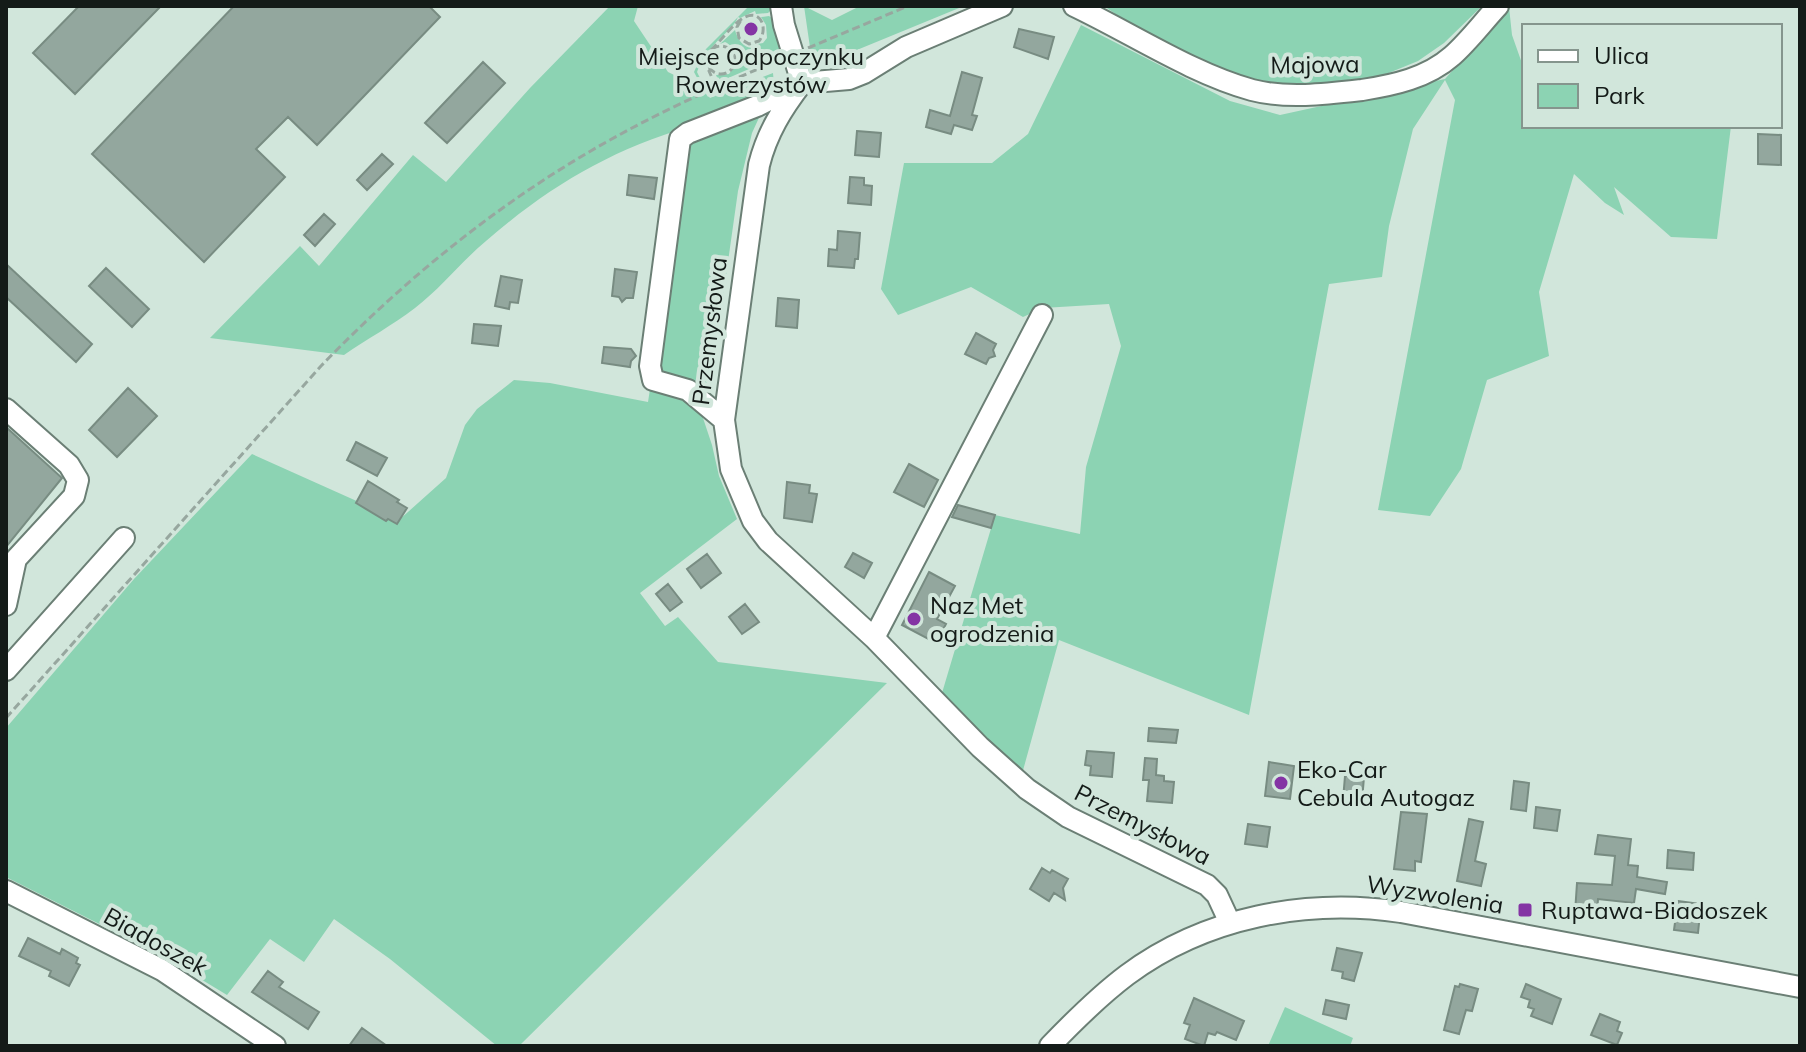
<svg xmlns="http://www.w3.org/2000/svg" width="1806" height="1052" font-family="Mulish,sans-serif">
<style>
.green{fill:#8cd3b3}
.building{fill:#93a79e;stroke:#788c82;stroke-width:2}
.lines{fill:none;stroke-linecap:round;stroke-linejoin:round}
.minor-casing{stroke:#6b7f75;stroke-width:24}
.path{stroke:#97a79f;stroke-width:3;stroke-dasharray:8 4;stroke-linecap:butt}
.minor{stroke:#fff;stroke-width:20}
.poi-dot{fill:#8434a4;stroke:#d1e6db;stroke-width:3}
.labels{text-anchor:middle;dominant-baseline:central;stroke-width:8;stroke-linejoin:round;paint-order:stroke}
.poi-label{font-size:24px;fill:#141b18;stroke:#d1e6db;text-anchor:start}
.street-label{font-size:24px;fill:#141b18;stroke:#d1e6db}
</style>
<rect width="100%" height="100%" fill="#d1e6db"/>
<!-- green -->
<path class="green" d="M 610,6 L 638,6 L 634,21 L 668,72 L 703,89 L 694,72 L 703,52 L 749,6 L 770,6 L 771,10 L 768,13 L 756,14 L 755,11 L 740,18 L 738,17 C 732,33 708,42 706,62 L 700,64 L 697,72 L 700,78 L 711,84 L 703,89 L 710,98 L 773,73 L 774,85 L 752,133 L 738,191 L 708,403 L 703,418 L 712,445 L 719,476 L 737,519 L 640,593 L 665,626 L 678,617 L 718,662 L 887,683 L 519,1046 L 497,1046 L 390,959 L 334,919 L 304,962 L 270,939 L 227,995 L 161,955 L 6,877 L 6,728 L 134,579 L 252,454 L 399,520 L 446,478 L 465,425 L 477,409 L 514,380 L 550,383 L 648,402 L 691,126 C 609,151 551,185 486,241 C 461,262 441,288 415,308 C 393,325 367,339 344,355 L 210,338 L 300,246 L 319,266 L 413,155 L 446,182 L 530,88 Z
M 804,6 L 832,20 L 860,6 L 964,6 L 813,68 Z
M 1104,6 L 1482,6 L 1444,43 L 1418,61 L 1374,79 L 1262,88 L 1160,45 Z
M 1509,7 L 1512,35 L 1524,69 L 1524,126 L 1731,126 L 1717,239 L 1671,237 L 1614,187 L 1624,215 L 1605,203 L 1574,174 L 1539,292 L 1549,356 L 1487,380 L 1461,469 L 1430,516 L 1378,510 L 1455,100 L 1445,80 L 1413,129 L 1389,226 L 1382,277 L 1329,284 L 1249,715 L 1059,640 L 1022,774 L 942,693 L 995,515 L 1080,534 L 1086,467 L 1121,346 L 1109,304 L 1043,308 L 1023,317 L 971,287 L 898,315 L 881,289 L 904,163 L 992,163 L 1028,134 L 1081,25 L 1230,101 L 1280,115 L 1445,79 Z
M 769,16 L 773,19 L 784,54 L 719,82 L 716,75 L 729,74 L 739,60 C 739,54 730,44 725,42 L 720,44 L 735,30 C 737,39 744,48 752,48 L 752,45 L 763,43 L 767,38 L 766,25 L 761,17 Z
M 1285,1007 L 1353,1038 L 1350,1046 L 1268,1046 Z"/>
<!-- building -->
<path class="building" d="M 79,6 L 161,6 L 75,94 L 33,53 Z
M 234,6 L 429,6 L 440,17 L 317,145 L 288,117 L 256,149 L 285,177 L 204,262 L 92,154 Z
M 1019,29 L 1054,37 L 1048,59 L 1014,47 Z
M 483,62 L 505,83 L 447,143 L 425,123 Z
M 962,72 L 982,78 L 972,115 L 977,116 L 972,130 L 954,125 L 951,134 L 926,127 L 930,110 L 950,116 Z
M 857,131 L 881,133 L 879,157 L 855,155 Z
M 1758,134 L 1781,135 L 1781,165 L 1758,164 Z
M 382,154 L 393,164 L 367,190 L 357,180 Z
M 629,175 L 657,178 L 654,199 L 627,195 Z
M 850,177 L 864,178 L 864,185 L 872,186 L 871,205 L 848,203 Z
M 324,214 L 335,224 L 315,246 L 304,235 Z
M 838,231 L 860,233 L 858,259 L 855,259 L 854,268 L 828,266 L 829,249 L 837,250 Z
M 6,264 L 92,344 L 76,362 L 6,297 Z
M 106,268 L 149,309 L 132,327 L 89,286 Z
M 615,269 L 637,272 L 633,298 L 626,298 L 622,302 L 619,297 L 612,296 Z
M 501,276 L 522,280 L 518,303 L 510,302 L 509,309 L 495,306 Z
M 778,298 L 799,300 L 797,328 L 776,326 Z
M 474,324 L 501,326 L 498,346 L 472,343 Z
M 976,333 L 996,344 L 993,350 L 995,356 L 989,358 L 986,364 L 965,354 Z
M 604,347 L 631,349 L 636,356 L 631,361 L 630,367 L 602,363 Z
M 128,388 L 157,416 L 117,457 L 89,430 Z
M 6,427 L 62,478 L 6,547 Z
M 356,442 L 387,458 L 377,476 L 347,460 Z
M 909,464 L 938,480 L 924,507 L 894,492 Z
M 368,481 L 399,500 L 397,502 L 407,508 L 397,524 L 388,519 L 386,521 L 356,503 Z
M 787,482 L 810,485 L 809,493 L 817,494 L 812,522 L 784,518 Z
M 958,505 L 995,515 L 991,528 L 952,517 Z
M 853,553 L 872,563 L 864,578 L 845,567 Z
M 707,554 L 721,573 L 701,588 L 687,569 Z
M 929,572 L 955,586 L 937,619 L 946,624 L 936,643 L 902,625 Z
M 668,584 L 682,602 L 670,611 L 656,594 Z
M 745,604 L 759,622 L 742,634 L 729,617 Z
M 1149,728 L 1178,730 L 1176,743 L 1148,741 Z
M 1087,751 L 1114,753 L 1112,777 L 1090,775 L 1091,766 L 1085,765 Z
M 1145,758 L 1157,759 L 1156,775 L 1164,776 L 1164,781 L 1174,782 L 1172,803 L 1147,801 L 1149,780 L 1143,780 Z
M 1269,762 L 1294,766 L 1290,799 L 1265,796 Z
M 1345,776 L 1364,777 L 1362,801 L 1343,800 Z
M 1514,781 L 1529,783 L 1526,811 L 1511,809 Z
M 1536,807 L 1560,810 L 1557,831 L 1534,828 Z
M 1401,812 L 1427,814 L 1421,862 L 1415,861 L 1415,871 L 1394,869 Z
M 1469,819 L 1483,822 L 1475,861 L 1486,864 L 1481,886 L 1457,881 Z
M 1248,824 L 1270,827 L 1267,847 L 1245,844 Z
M 1598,835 L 1631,839 L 1628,865 L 1638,866 L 1637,877 L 1667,882 L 1665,894 L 1636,889 L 1634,903 L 1598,899 L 1597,914 L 1575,913 L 1577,883 L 1612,885 L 1615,856 L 1595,854 Z
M 1668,850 L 1694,853 L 1693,870 L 1667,868 Z
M 1042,868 L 1050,873 L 1052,870 L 1068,879 L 1063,888 L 1065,900 L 1054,893 L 1049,901 L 1030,889 Z
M 1678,901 L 1701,904 L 1698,933 L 1674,930 Z
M 28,938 L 60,954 L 62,949 L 78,958 L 76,963 L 80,965 L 69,986 L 49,976 L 51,971 L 19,956 Z
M 1337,948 L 1362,953 L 1354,981 L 1342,978 L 1343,972 L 1332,970 Z
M 268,971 L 283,982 L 279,987 L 319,1012 L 308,1029 L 252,992 Z
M 1460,984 L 1478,989 L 1472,1011 L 1466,1010 L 1459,1034 L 1444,1030 L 1455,986 L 1459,987 Z
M 1526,984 L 1561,999 L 1552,1024 L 1531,1016 L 1534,1009 L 1528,1007 L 1530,1000 L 1521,997 Z
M 1194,998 L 1244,1021 L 1236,1040 L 1217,1032 L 1215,1035 L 1208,1033 L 1204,1046 L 1185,1039 L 1190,1025 L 1184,1023 Z
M 1326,1000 L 1349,1005 L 1346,1019 L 1323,1014 Z
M 1600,1014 L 1620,1022 L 1617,1031 L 1622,1033 L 1617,1045 L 1591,1035 Z
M 362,1028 L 387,1046 L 349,1046 Z"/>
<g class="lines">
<defs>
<path id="minor" d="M 781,6 L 784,25 L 802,83 C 782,109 767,133 759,165 L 724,420 L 731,469 L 753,521 L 768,541 L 874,638 L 980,747 L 1027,789 L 1068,817 L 1207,885 L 1217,895 L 1230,923
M 1074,6 C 1131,33 1191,73 1252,90 C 1286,99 1327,94 1362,90 C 1394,85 1427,78 1452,56 C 1469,41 1483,22 1498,6
M 6,409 L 69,465 L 78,480 L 74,496 L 16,559 L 6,605
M 724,420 L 688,390 L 653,380 L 650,366 L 680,139 L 688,133 L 757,106 L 802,83 L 849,79 L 864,73 L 906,47 L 1002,6
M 874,638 L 1042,315
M 6,670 L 124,538
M 6,891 L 162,970 L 275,1046
M 1050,1046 C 1074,1021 1099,996 1127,975 C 1205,917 1306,898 1401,912 L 1800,987"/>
</defs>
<!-- minor casing -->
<use href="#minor" class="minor-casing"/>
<!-- path -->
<path class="path" d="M707 60a14 14 0 1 1 28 0a14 14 0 1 1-28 0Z
M 808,48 L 908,6
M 711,50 C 721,41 733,23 745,17 C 762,9 768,30 759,41 L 749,44 L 739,38 L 737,27 L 741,20
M 716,87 L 709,71 L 717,64
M 6,718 L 321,366 C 409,275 507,196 619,135 C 670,107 725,83 779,60"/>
<!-- minor -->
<use href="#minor" class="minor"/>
</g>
<!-- markers -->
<g class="poi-dot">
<circle cx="751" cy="29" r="8"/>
<circle cx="914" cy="619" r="8"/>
<circle cx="1281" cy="783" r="8"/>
<rect x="1517" y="902" width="16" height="16" rx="4"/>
</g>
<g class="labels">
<!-- poi labels -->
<g class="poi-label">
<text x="751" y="56" text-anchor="middle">Miejsce Odpoczynku<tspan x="751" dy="28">Rowerzystów</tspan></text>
<text x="930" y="605">Naz Met<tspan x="930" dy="28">ogrodzenia</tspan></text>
<text x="1297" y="769">Eko-Car<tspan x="1297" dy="28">Cebula Autogaz</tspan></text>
<text x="1541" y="910">Ruptawa-Biadoszek</text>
</g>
<!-- street labels -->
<g class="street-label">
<text transform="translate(1315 64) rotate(-1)">Majowa</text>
<text transform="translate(709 331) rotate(-83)">Przemysłowa</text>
<text transform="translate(1143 824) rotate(27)">Przemysłowa</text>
<text transform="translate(1435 894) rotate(9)">Wyzwolenia</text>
<text transform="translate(156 941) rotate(29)">Biadoszek</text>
</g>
</g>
<!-- border -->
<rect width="1806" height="1052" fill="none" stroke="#141b18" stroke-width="16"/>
<!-- legend -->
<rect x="1522" y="24" width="260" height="104" fill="#d1e6db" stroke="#85958d" stroke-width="2"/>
<rect x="1538" y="50" width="40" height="12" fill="#ffffff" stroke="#85958d" stroke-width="2"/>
<text x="1594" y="64" font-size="24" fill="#141b18">Ulica</text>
<rect x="1538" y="84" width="40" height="24" fill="#8cd3b3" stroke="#85958d" stroke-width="2"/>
<text x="1594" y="104" font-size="24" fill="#141b18">Park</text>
</svg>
